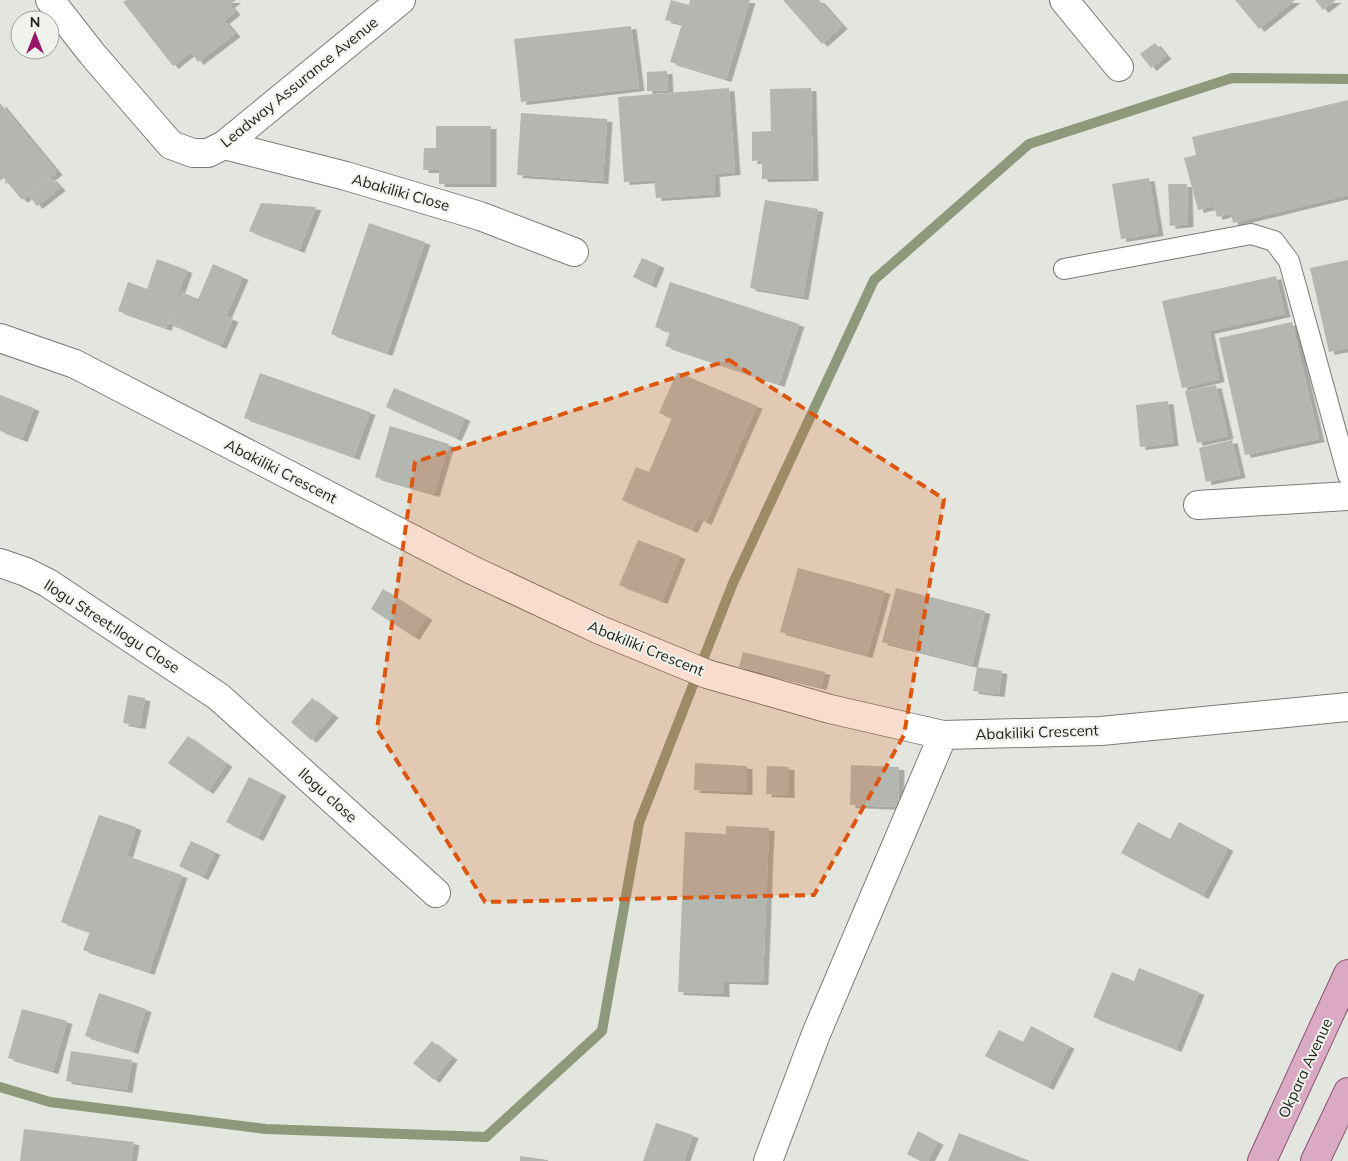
<svg xmlns="http://www.w3.org/2000/svg" width="1348" height="1161" font-family="Mulish,sans-serif">
<style>
.lines{fill:none;stroke-linecap:round;stroke-linejoin:round}
.stream{stroke:#8d997a;stroke-width:10}
.building{fill:#b3b7af;filter:url(#shadow)}
.lane-casing{stroke:#797c75;stroke-width:22}
.street-casing{stroke:#797c75;stroke-width:30}
.primary-casing{stroke:#8a5570;stroke-width:30}
.lane{stroke:#fff;stroke-width:20}
.street{stroke:#fff;stroke-width:28}
.primary{stroke:#daa9c3;stroke-width:28}
.marked{fill:#de560d;fill-opacity:0.2;stroke:#de560d;stroke-width:4;stroke-dasharray:10 6;stroke-linejoin:round}
.labels{text-anchor:middle;dominant-baseline:central;stroke-width:4;stroke-linejoin:round;paint-order:stroke}
.street-label{font-size:15px;fill:#232421;stroke:#f0f3eb}
</style>
<defs>
<filter id="shadow"><feDropShadow dx="5.5" dy="3" stdDeviation="0" flood-color="#0004"/></filter>
</defs>
<rect width="100%" height="100%" fill="#e3e6de"/>
<g class="lines">
<!-- stream -->
<path class="stream" d="M 0,1087 L 50,1102 L 266,1129 L 486,1137 L 602,1031 L 639,823 L 733,583 L 874,280 L 1029,144 L 1232,78 L 1348,79"/>
</g>
<!-- building -->
<path class="building" d="M 126,0 L 236,0 L 229,5 L 235,12 L 224,21 L 235,34 L 198,62 L 191,52 L 173,66 L 123,2 Z
M 671,0 L 689,5 L 690,0 L 750,0 L 726,79 L 670,62 L 682,24 L 665,20 Z
M 783,0 L 819,0 L 842,26 L 822,44 Z
M 1235,0 L 1295,0 L 1259,29 Z
M 1315,0 L 1336,0 L 1323,10 Z
M 631,26 L 639,88 L 521,102 L 514,39 Z
M 1155,43 L 1166,56 L 1151,68 L 1140,54 Z
M 667,71 L 668,90 L 647,91 L 647,72 Z
M 729,88 L 735,172 L 714,174 L 715,194 L 656,198 L 654,180 L 624,182 L 618,97 Z
M 811,88 L 813,178 L 762,179 L 762,160 L 752,161 L 752,132 L 771,131 L 770,89 Z
M 1348,100 L 1348,195 L 1233,223 L 1231,213 L 1217,217 L 1214,206 L 1198,210 L 1184,158 L 1196,155 L 1192,137 Z
M 0,103 L 57,172 L 22,200 L 4,178 L 0,181 Z
M 521,113 L 607,119 L 603,181 L 517,175 Z
M 436,126 L 491,126 L 491,184 L 439,184 L 439,170 L 423,170 L 424,148 L 436,148 Z
M 51,178 L 60,188 L 37,206 L 29,196 Z
M 1149,178 L 1158,233 L 1121,239 L 1112,184 Z
M 1168,184 L 1187,184 L 1188,224 L 1170,226 Z
M 765,200 L 818,209 L 803,297 L 750,288 Z
M 261,203 L 316,207 L 299,250 L 249,231 Z
M 369,223 L 425,242 L 387,353 L 331,334 Z
M 642,258 L 659,265 L 651,285 L 633,277 Z
M 157,259 L 187,270 L 166,328 L 118,311 L 128,282 L 147,289 Z
M 1348,260 L 1348,348 L 1329,352 L 1310,268 Z
M 213,264 L 243,277 L 226,316 L 233,319 L 221,346 L 168,323 L 182,292 L 198,299 Z
M 1276,276 L 1285,314 L 1209,331 L 1219,379 L 1182,388 L 1162,301 Z
M 670,282 L 799,324 L 779,384 L 665,346 L 670,332 L 655,327 Z
M 1292,322 L 1319,439 L 1245,455 L 1219,338 Z
M 677,372 L 757,406 L 706,522 L 698,518 L 692,530 L 622,500 L 636,467 L 649,472 L 672,418 L 659,413 Z
M 260,373 L 370,412 L 354,457 L 244,418 Z
M 1216,385 L 1228,436 L 1197,443 L 1185,391 Z
M 394,388 L 465,418 L 456,438 L 386,407 Z
M 0,395 L 34,408 L 22,439 L 0,431 Z
M 1168,401 L 1173,443 L 1140,447 L 1136,405 Z
M 390,426 L 449,444 L 434,494 L 375,477 Z
M 1232,440 L 1240,475 L 1206,482 L 1199,448 Z
M 638,540 L 680,556 L 662,601 L 619,585 Z
M 798,568 L 885,591 L 867,655 L 780,632 Z
M 896,588 L 985,611 L 972,665 L 882,642 Z
M 383,589 L 427,617 L 414,637 L 371,609 Z
M 743,652 L 825,672 L 821,687 L 739,667 Z
M 977,667 L 1002,671 L 999,694 L 973,691 Z
M 128,695 L 145,698 L 140,726 L 123,723 Z
M 312,698 L 333,715 L 311,740 L 291,722 Z
M 188,736 L 227,764 L 208,791 L 168,763 Z
M 695,763 L 747,766 L 747,792 L 694,790 Z
M 851,765 L 899,767 L 898,807 L 850,805 Z
M 767,766 L 789,767 L 789,795 L 766,794 Z
M 249,777 L 281,793 L 258,838 L 226,822 Z
M 99,815 L 136,827 L 127,856 L 182,875 L 149,972 L 83,950 L 90,932 L 61,922 Z
M 1138,822 L 1170,839 L 1179,822 L 1228,848 L 1203,896 L 1121,853 Z
M 726,826 L 769,828 L 763,982 L 724,981 L 724,994 L 678,992 L 685,832 L 726,834 Z
M 191,841 L 215,852 L 203,877 L 179,866 Z
M 1139,968 L 1199,992 L 1176,1049 L 1093,1017 L 1112,972 L 1134,981 Z
M 99,993 L 146,1009 L 133,1051 L 85,1036 Z
M 22,1009 L 67,1021 L 53,1071 L 8,1058 Z
M 1031,1026 L 1069,1046 L 1048,1087 L 985,1056 L 999,1030 L 1023,1042 Z
M 432,1041 L 452,1057 L 434,1080 L 413,1063 Z
M 71,1051 L 132,1060 L 127,1090 L 66,1081 Z
M 656,1123 L 693,1135 L 684,1161 L 643,1161 Z
M 24,1129 L 134,1142 L 131,1161 L 20,1161 Z
M 918,1131 L 938,1142 L 928,1161 L 921,1161 L 907,1154 Z
M 959,1133 L 1030,1161 L 948,1161 Z
M 520,1156 L 548,1160 L 548,1161 L 520,1161 Z"/>
<g class="lines">
<defs>
<path id="lane" d="M 1064,269 L 1251,234 L 1274,241 L 1289,261 L 1348,475"/>
<path id="street" d="M 50,0 L 93,55 L 171,145 L 193,153 L 208,153 L 224,145 L 401,0
M 1064,0 L 1119,67
M 224,145 L 346,176 L 480,216 L 574,252
M 0,338 L 75,364 L 472,570 L 600,630 L 707,674 L 830,709 L 943,735 L 1101,731 L 1348,707
M 1198,505 L 1348,496
M 0,563 L 26,572 L 48,583 L 219,697 L 436,893
M 768,1161 L 816,1034 L 943,735"/>
<path id="primary" d="M 1262,1161 L 1348,974
M 1315,1161 L 1348,1092"/>
</defs>
<!-- lane casing -->
<use href="#lane" class="lane-casing"/>
<!-- street casing -->
<use href="#street" class="street-casing"/>
<!-- primary casing -->
<use href="#primary" class="primary-casing"/>
<!-- lane -->
<use href="#lane" class="lane"/>
<!-- street -->
<use href="#street" class="street"/>
<!-- primary -->
<use href="#primary" class="primary"/>
</g>
<!-- marked area -->
<path class="marked" d="M 729,360 L 944,499 L 904,735 L 814,895 L 485,902 L 377,729 L 415,462 Z"/>
<g class="labels">
<!-- street labels -->
<g class="street-label">
<text transform="translate(299 82) rotate(-39)">Leadway Assurance Avenue</text>
<text transform="translate(401 192) rotate(16)">Abakiliki Close</text>
<text transform="translate(281 471) rotate(27)">Abakiliki Crescent</text>
<text transform="translate(112 626) rotate(33)">Ilogu Street;Ilogu Close</text>
<text transform="translate(646 648) rotate(22)">Abakiliki Crescent</text>
<text transform="translate(1037 732) rotate(-2)">Abakiliki Crescent</text>
<text transform="translate(328 795) rotate(42)">Ilogu close</text>
<text transform="translate(1305 1068) rotate(-65)">Okpara Avenue</text>
</g>
</g>
<!-- north arrow -->
<g transform="translate(35 35)"><circle r="24" fill="#f0f3eb" stroke="#9ea09a"/>
<path d="M0-4L9 19L0 12L-9 19Z" fill="#981469"/>
<text y="-8" font-size="14" font-weight="bold" text-anchor="middle" fill="#232421">N</text>
</g>
</svg>
